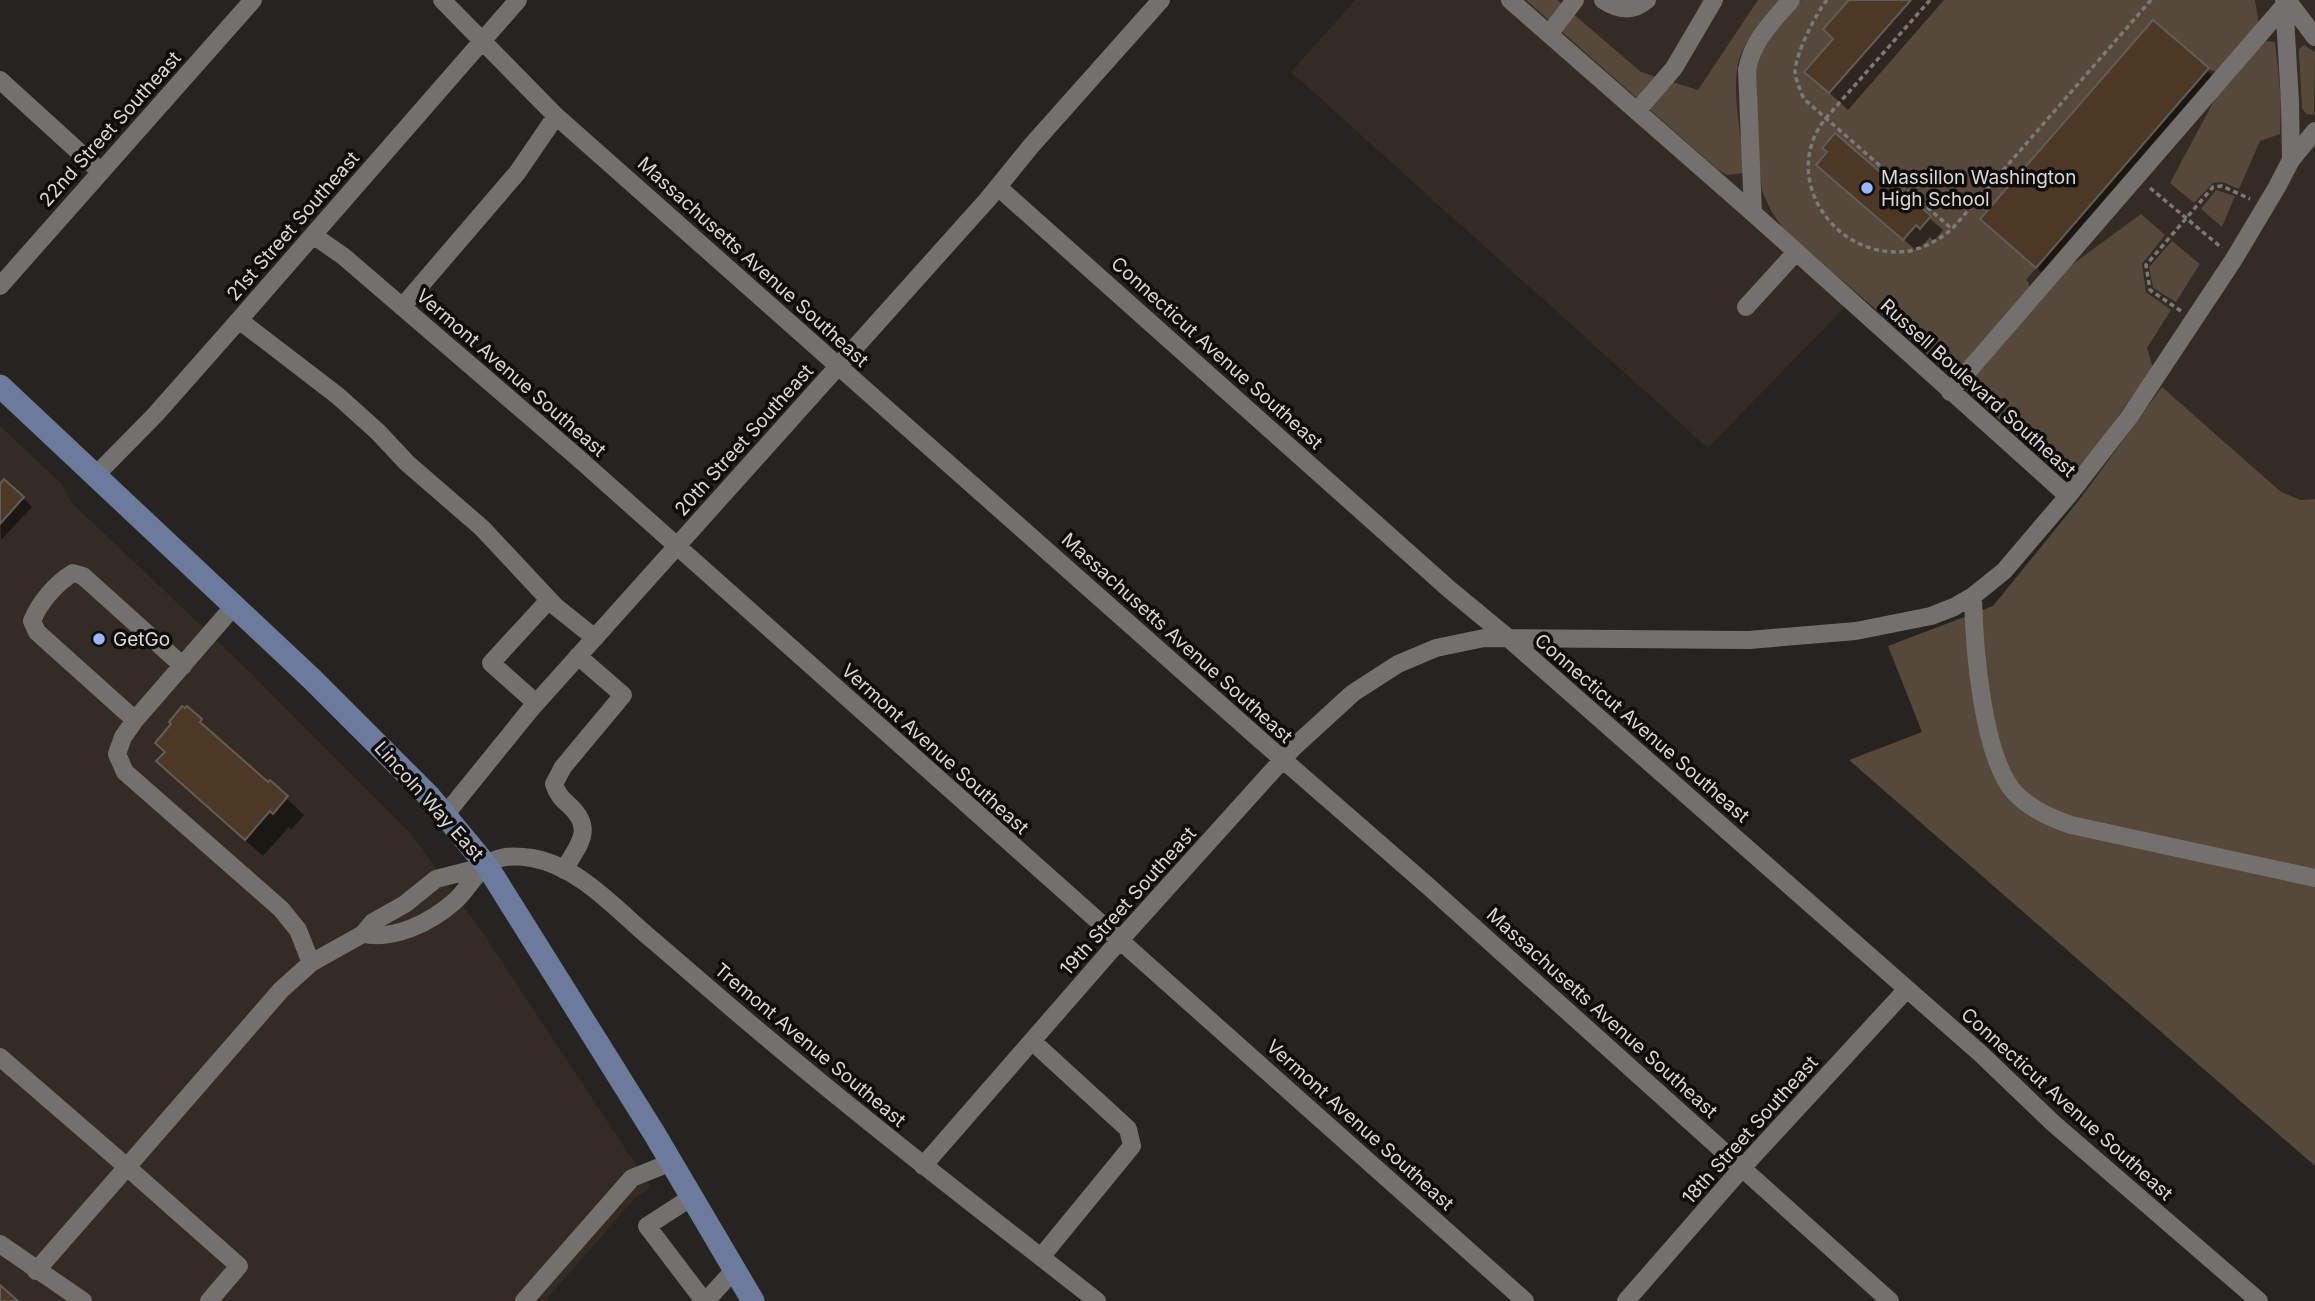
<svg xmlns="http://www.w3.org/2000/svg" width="2315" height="1301" font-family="Inter,sans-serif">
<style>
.built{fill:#332b24}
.green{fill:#56483b}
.shadow{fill:#0007}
.building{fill:#4c3824;stroke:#605d59;stroke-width:2}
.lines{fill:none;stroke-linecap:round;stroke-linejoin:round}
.path{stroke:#7b7977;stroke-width:3.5;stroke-dasharray:5 3.5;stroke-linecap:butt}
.minor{stroke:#74706d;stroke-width:18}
.major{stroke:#6c7a9c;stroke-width:23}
.poi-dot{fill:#97b6fd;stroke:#0e0d0c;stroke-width:2.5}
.labels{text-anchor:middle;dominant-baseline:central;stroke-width:7;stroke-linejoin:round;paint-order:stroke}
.street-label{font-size:19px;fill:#dad8d6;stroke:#0e0d0c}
.poi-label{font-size:19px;fill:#dad8d6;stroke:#0e0d0c;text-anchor:start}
</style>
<rect width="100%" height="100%" fill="#262321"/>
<!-- built -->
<path class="built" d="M 1355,0 L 2315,0 L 2315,557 L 2145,412 L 2083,495 L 1859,293 L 1708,448 L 1291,72 Z
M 0,426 L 62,484 L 71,502 L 249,671 L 411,834 L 478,926 L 651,1187 L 634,1199 L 545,1301 L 0,1301 Z"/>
<!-- green -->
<path class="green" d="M 1526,0 L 1557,0 L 1641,72 L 1698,90 L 1758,0 L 1782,0 C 1769,15 1753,31 1744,48 C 1727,76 1742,137 1745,169 L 1743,173 L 1727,175 L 1717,169 Z
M 1801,0 L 2255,0 L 2259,24 L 2217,72 L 2208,69 L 2026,280 L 2029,283 L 2029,288 L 1959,368 L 1949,373 L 1791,236 C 1777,222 1769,209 1762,190 L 1751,86 L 1758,51 Z
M 2267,41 L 2275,42 L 2281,97 L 2280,134 L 2260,141 L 2239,189 L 2222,182 L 2213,183 L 2194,203 L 2170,183 L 2217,95 L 2263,42 Z
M 2304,45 L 2315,52 L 2314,115 L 2306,114 L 2302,108 L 2299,54 L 2299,49 Z
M 2216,190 L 2235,196 L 2222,227 L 2201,209 Z
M 2141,214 L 2165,235 L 2142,264 L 2146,292 L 2171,310 L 2147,348 L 2153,368 L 2081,467 L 2071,473 L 2060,474 L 1967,390 L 1970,379 L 2066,269 Z
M 2172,241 L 2200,264 L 2176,302 L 2153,288 L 2149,267 Z
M 2162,387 L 2281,492 L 2300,500 L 2315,499 L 2315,1166 L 1849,760 L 1922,732 L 1888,646 L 1993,606 L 2083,495 Z"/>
<!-- shadow -->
<path class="shadow" d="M 1850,0 L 1944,0 L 1848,110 L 1807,72 L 1835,39 Z
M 2154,23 L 2225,87 L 2054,284 L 1983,219 Z
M 1835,136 L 1943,230 L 1934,241 L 1930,237 L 1917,251 L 1831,177 L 1829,152 Z
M 5,481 L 32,507 L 1,540 L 0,486 Z
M 200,721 L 268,785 L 270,783 L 304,815 L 291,830 L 289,827 L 263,856 L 158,761 Z"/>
<!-- building -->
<path class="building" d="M 1849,0 L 1911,0 L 1829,93 L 1804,72 L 1833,39 L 1823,29 Z
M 2153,20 L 2209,68 L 2036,268 L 1980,219 Z
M 1835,133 L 1931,216 L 1920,229 L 1916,225 L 1903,240 L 1816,165 L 1827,152 L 1822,148 Z
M 4,479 L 24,497 L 0,524 L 0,484 Z
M 182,706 L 185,708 L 187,706 L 202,719 L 200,722 L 268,782 L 270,780 L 288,796 L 273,814 L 270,811 L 245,840 L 156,761 L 165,752 L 155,743 L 171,724 L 169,722 Z
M 0,1285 L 18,1301 L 0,1301 Z"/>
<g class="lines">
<!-- path -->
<path class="path" d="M 1827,0 C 1816,13 1795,55 1795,72 C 1796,81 1800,90 1804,99 L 1952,229
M 1930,0 L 1826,118 C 1778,177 1835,262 1909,251 C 1925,248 1940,239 1952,229 L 2151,0
M 2150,188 L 2222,248
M 2181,311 L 2150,290 L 2146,265 L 2213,187 L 2222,186 L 2250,199"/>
<!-- minor -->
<path class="minor" d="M 442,0 L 556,116 L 1257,737 L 1428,886 L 1890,1301
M 1510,0 L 1753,213
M 1603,0 C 1618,10 1633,12 1647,0
M 1791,0 C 1772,22 1752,41 1747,70 L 1753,213 L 2068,496
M 2287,0 L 2315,37
M 1549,34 L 1575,0
M 0,80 L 100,171
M 1637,111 L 1674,68 L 1714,0
M 2291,160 L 2315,131
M 998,187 L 1449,589 L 1507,637 L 1981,1054 L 2053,1123 L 2259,1301
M 313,235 L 343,256 L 577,457 L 1525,1301
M 0,286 L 253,0
M 402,307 L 517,173 L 556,116
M 1746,307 L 1796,252
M 239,320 L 338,396 L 378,432 L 407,463 L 482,528 L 555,606 L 595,638
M 1950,392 L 2284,6
M 95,476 L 155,415 L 239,320 L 518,0
M 1973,596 C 1974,645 1982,757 2015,793 C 2030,809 2050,818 2071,825 L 2315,878
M 234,606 L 135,720 L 123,737 L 117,754 L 125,772 L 281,909 L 298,930 L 311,963
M 536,703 L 491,663 L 549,600
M 135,720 L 37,632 L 32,621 C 39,603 56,583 73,573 L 83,576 L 183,666
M 445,815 L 530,710 L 988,199 L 1031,146 L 1161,0
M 564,870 C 578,845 595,830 570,806 C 562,799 557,794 554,784 L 563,767 L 623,695 L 578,656
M 363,934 C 395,940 430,923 455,901 C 468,889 478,868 495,860 C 506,855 520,856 532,858 C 578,866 615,908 649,937 C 688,970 726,1004 766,1037 C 874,1128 986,1214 1097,1301
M 1032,1041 L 1128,1129 L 1132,1146 L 1041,1257
M 0,1057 L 127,1167 L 36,1271
M 923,1166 L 1120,940 L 1294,747 L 1353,693 L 1398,664 L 1436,648 L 1484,638 L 1749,640 L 1856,631 L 1931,616 L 1954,607 L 1973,596 L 2004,571 L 2068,496 L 2130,416 L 2234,259 L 2277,187 L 2291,160 L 2290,102 L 2284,0
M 692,1197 L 647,1226 L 704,1301
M 0,1244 L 83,1301
M 209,1301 L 239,1266 L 127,1167 L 281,990 L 311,963 L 363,934 L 373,922 L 405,904 L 436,879 L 487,866
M 524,1301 L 632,1178 L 672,1162
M 706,1301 L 735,1269
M 1626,1301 L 1743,1167 L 1907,989"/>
<!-- major -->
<path class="major" d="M 0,386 L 313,680 L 430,797 L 487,866 L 654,1133 L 753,1301"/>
</g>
<!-- markers -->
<g class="poi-dot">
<circle cx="1867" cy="188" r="7"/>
<circle cx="99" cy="639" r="7"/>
</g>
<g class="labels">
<!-- street labels -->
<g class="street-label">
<text transform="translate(110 129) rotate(-48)">22nd Street Southeast</text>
<text transform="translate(293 226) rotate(-49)">21st Street Southeast</text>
<text transform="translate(753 262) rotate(42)">Massachusetts Avenue Southeast</text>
<text transform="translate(1217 353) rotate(42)">Connecticut Avenue Southeast</text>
<text transform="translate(511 373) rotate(41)">Vermont Avenue Southeast</text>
<text transform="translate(1978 388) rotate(42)">Russell Boulevard Southeast</text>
<text transform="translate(744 440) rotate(-48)">20th Street Southeast</text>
<text transform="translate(1177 638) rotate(42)">Massachusetts Avenue Southeast</text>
<text transform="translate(1642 728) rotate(41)">Connecticut Avenue Southeast</text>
<text transform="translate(935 749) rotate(42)">Vermont Avenue Southeast</text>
<text transform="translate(429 801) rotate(48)">Lincoln Way East</text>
<text transform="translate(1128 901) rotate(-48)">19th Street Southeast</text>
<text transform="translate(1602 1013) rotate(42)">Massachusetts Avenue Southeast</text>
<text transform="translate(810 1045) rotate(40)">Tremont Avenue Southeast</text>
<text transform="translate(2067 1104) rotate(42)">Connecticut Avenue Southeast</text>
<text transform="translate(1360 1125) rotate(42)">Vermont Avenue Southeast</text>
<text transform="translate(1750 1130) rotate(-48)">18th Street Southeast</text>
</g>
<!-- poi labels -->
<g class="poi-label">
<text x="1881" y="177">Massillon Washington<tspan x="1881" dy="22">High School</tspan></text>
<text x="113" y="639">GetGo</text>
</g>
</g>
</svg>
